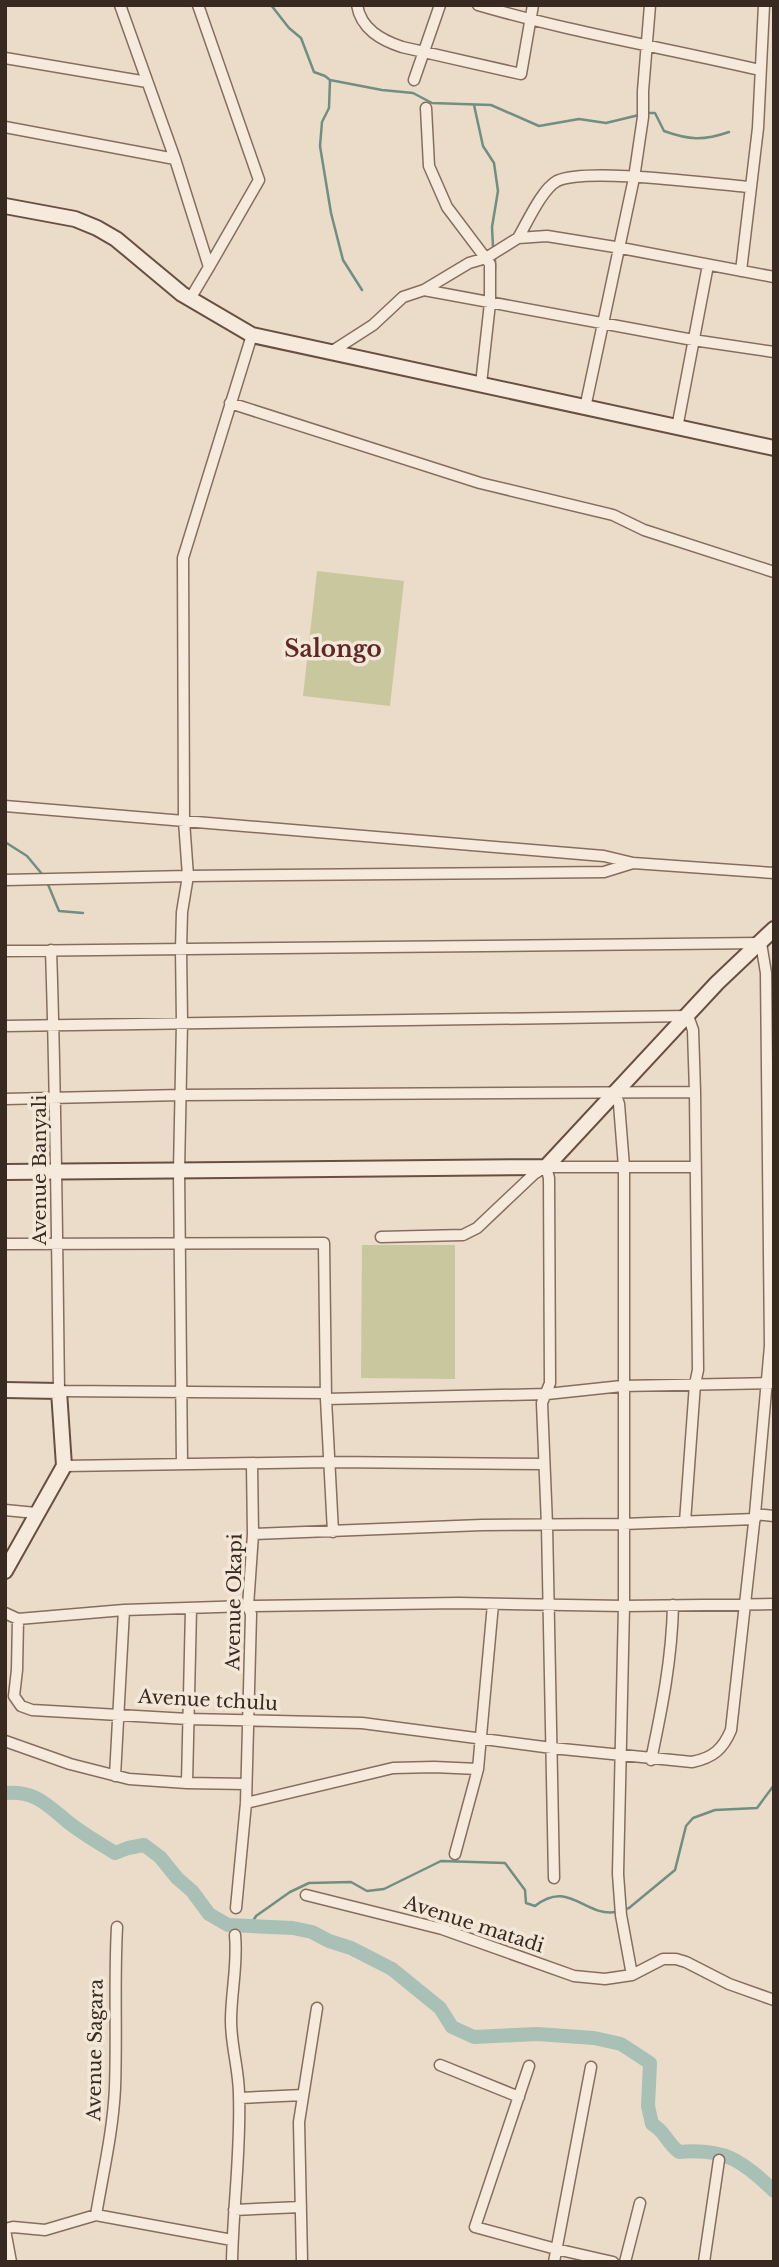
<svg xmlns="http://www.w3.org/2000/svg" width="779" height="2267" font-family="'Libre Baskerville',serif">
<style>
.green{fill:#c8c79e}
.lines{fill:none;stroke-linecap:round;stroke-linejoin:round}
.stream{stroke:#718e82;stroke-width:2.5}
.river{stroke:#a9c0b6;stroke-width:14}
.street-casing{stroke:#866e5f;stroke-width:13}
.secondary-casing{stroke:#684f42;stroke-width:18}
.street{stroke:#f6eadc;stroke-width:10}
.secondary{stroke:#f6eadc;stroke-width:14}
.labels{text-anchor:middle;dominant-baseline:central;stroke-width:7;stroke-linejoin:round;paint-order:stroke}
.street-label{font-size:19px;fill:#382921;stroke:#f3e7d8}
.quarter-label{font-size:23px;font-weight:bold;fill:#602825;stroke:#f3e7d8}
</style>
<rect width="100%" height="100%" fill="#ebdcc9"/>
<!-- green -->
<path class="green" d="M 317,571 L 404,581 L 390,706 L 303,696 Z
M 362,1245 L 455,1245 L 455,1379 L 361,1378 Z"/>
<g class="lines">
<!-- stream -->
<path class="stream" d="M 271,5 L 289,28 L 301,38 L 314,72 L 325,76 L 330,80 L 382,90 L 413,93 L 432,103 L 491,105 L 539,126 L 579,119 L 606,123 L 639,115
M 330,80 L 329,108 L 322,122 L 320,146 L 331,213 L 343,260 L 362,290
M 474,105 L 483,146 L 494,163 L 498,191 L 492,227 L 493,247
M 645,113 L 655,113 L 664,131 C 689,140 703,141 729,132
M 495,258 L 495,270
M 5,842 L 27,856 L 42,874
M 47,882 L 59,911 L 83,913
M 623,1910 L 629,1908 L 675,1870 L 686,1826 L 693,1818 L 715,1810 L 757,1808 L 774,1785
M 249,1928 L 256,1916 L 290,1892 L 309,1883 L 351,1882 L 367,1891 L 384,1889 L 441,1861 L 505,1863 L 525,1890 L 526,1903 L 535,1906 C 569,1879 584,1917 616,1912"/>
<!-- river -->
<path class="river" d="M 5,1793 C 36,1791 46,1804 68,1822 C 83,1834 99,1843 115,1853 L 128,1848 L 144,1845 L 160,1857 L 177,1878 L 192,1891 L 209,1914 L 228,1925 L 293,1928 L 312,1932 L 329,1941 L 351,1948 L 392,1969 L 440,2008 L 452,2027 L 474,2037 L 537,2034 L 594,2038 L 621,2044 L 650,2063 L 648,2106 L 652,2124 C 666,2132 666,2142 679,2152 C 724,2148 742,2160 774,2191"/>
<defs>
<path id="street" d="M 120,5 L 175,159 L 209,267 L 190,299
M 198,5 L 259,180 L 209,267
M 357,5 C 361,29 381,40 402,47 L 521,74 L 533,5
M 478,5 C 570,32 666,48 760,70
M 5,58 L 147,82
M 414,80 L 440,5
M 426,108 L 429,166 L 447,207 L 490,264 L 490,303 L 481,384
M 5,127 L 175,159
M 518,238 C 527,223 542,189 557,181 C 587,167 711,184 750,187
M 741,271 L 758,128 L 764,5
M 424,290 L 693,340 L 774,352
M 331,352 L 373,325 L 403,297 L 424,290 L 469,263 L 486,258 L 518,238 L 547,236 L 621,248 L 774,277
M 230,403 L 480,483 L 613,515 L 644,530 L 774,572
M 585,408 L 634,178 L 643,117 L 643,91 L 650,5
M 677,428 L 708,265
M 5,806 L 604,856 L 633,863 L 774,873
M 5,880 L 188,876 L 604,872 L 633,863
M 51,950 C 56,1097 57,1244 59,1391 L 326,1393
M 5,951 L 761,943 L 766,973 L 770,1346 L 755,1514 L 731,1730 C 723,1749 713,1758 692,1762 L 552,1748 L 362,1723 L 188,1719 L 32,1710 L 21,1706 L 14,1696 L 17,1670 L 18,1619
M 5,1026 L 688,1016 L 693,1030 L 695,1092 L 698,1370 L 695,1384 L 685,1522
M 615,1092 L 619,1104 L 624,1167 L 624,1606 L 618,1874 L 621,1915 L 632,1975
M 5,1099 L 181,1095 L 695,1092
M 546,1167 L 549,1178 L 550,1383 L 542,1403 L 547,1525 L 554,1878
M 381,1237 L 463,1235 L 477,1228 L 534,1174 L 546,1167 L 695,1167
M 5,1244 L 324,1243 L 326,1399 L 333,1532
M 326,1399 L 547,1394 L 622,1386 L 774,1383
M 182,1464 L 179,1171 L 182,1022 L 181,949 L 182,912 L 188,876 L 184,821 L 183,558 L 252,335
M 64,1466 L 330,1462 L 544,1464
M 5,1510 L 36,1513
M 755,1514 L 774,1516
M 253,1534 L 482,1525 L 623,1524 L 755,1519
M 5,1613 L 18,1619 L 124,1610 L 248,1606 L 459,1603 L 624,1606 L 774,1604
M 5,1741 L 70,1764 L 129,1779 L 187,1783 L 246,1784
M 651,1760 C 662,1708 672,1658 673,1605
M 115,1776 L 124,1610
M 187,1783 L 191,1609
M 246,1803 L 393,1768 L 434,1767 L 478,1769
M 455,1854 L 478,1769 L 493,1604
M 306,1895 L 442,1929 L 574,1976 L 605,1979 L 632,1975 L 663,1959 L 676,1959 L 686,1962 L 729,1984 L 774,2000
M 236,1908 L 246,1803 L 251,1614 L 248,1606 L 253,1534 L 252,1464
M 440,2065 L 519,2097
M 529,2066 L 475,2227 L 556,2249 L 613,2262
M 240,2098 L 303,2095
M 234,2210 L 301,2207
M 96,2215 C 103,2173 113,2131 115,2088 C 117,2034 114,1981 117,1927
M 5,2229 L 13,2227 L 45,2230 L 96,2215 L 232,2240
M 5,2230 L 11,2262
M 302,2261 L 299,2122 L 317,2008
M 232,2262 C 233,2206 241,2151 239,2095 C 239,2070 231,2046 231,2021 C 231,1992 238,1964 235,1935
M 554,2262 L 591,2067
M 625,2262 L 640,2203
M 704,2262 L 719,2160"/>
<path id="secondary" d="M 5,206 L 75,219 L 97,228 L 116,239 L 182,294 L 252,335 L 774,448
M 5,1172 L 546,1167 L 717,983 L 774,929
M 5,1390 L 59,1391 L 64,1466 L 5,1571"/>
</defs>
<!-- street casing -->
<use href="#street" class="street-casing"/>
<!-- secondary casing -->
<use href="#secondary" class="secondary-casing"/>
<!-- street -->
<use href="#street" class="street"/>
<!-- secondary -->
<use href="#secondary" class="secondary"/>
</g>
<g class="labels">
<!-- street labels -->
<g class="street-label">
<text transform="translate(39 1170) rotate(-90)">Avenue Banyali</text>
<text transform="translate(234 1602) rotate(-89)">Avenue Okapi</text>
<text transform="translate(208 1700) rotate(3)">Avenue tchulu</text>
<text transform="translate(474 1924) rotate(18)">Avenue matadi</text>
<text transform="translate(95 2050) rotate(-89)">Avenue Sagara</text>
</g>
<!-- quarter labels -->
<g class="quarter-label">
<text x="333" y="649">Salongo</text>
</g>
</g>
<!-- border -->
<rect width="779" height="2267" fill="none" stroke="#382921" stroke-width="14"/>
</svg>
